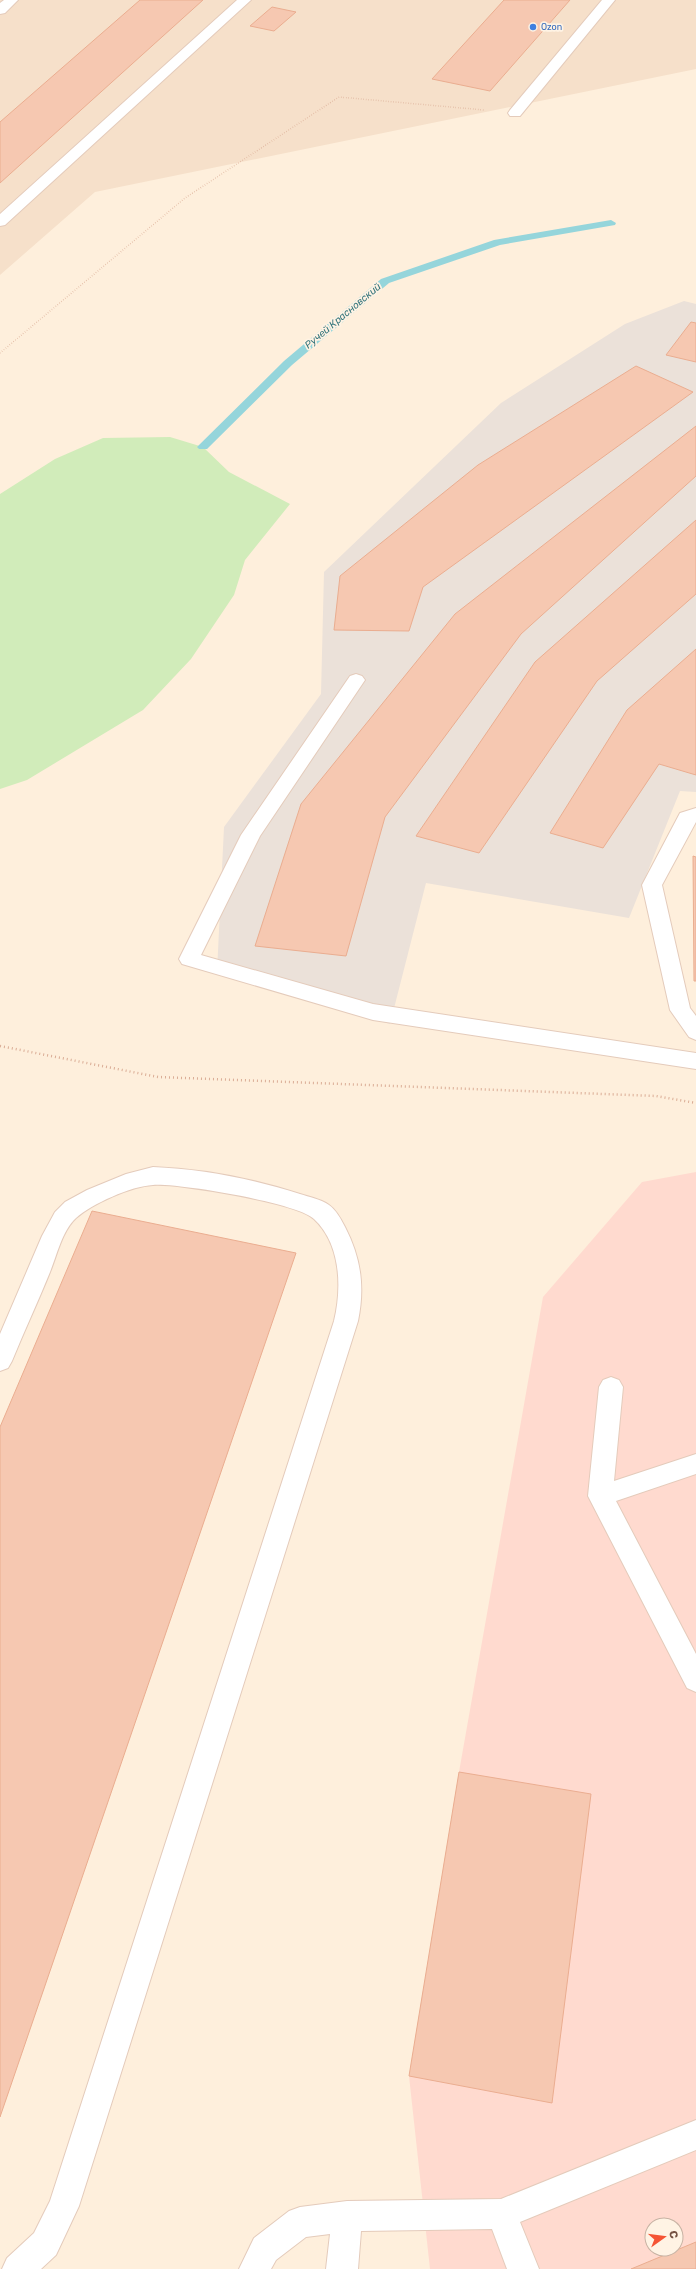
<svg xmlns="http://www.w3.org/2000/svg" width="696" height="2269" font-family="Rubik,sans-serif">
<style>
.residential{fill:#f6e0ca}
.commercial{fill:#ffdacf;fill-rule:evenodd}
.industrial{fill:#ebe1d9}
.green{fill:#d1ecba}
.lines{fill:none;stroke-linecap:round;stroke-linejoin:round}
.stream{fill:#95d5db;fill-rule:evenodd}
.building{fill:#f6c8b1;stroke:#eaad90}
.lane-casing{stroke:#e4cbbb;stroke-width:2}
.street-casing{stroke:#e4cbbb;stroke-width:2}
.path-far1{stroke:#daac95;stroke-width:1.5;stroke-dasharray:0.5 2;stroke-linecap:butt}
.path{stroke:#daac95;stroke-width:2.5;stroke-dasharray:1 3;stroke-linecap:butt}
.lane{fill:#fff;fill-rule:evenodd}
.street{fill:#fff;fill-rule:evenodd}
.shop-dot{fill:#3f7fe0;stroke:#fff3e4;stroke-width:1.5}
.labels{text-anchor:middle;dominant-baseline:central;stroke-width:3.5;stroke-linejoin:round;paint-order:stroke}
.far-shop-label{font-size:9px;fill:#366cbe;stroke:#fff3e4;text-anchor:start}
.far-water-label{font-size:10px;font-style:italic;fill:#36767d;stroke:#fff3e4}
</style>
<rect width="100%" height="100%" fill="#feefdc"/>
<!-- residential -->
<path class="residential" d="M 0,0 L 696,0 L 696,69 L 95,192 L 0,275 Z"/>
<!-- commercial -->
<path class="commercial" d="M 696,1172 L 696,2269 L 430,2269 L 409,2076 L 459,1772 L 543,1297 L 642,1182 ZM 652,2225 L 676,2225 L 676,2249 L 652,2249 Z"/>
<!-- industrial -->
<path class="industrial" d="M 684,301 L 696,304 L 696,792 L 680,791 L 629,918 L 426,883 L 390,1024 L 217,972 L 224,827 L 321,694 L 324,572 L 501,403 L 625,324 Z"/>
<!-- green -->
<path class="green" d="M 170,437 L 203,447 L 229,472 L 290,504 L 245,560 L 234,595 L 191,659 L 143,710 L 27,780 L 0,789 L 0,494 L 55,459 L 103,438 Z"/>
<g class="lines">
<!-- stream -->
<path class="stream" d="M 611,220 L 616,223 L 615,225 L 500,245 L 389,283 L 292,365 L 207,449 L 199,449 L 197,447 L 284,361 L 381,279 L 494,240 Z"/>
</g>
<!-- building -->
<path class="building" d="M 140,0 L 203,0 L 0,183 L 0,122 Z
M 504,0 L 570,0 L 490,91 L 432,79 Z
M 272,7 L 296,12 L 274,31 L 250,26 Z
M 691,322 L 696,323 L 696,362 L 666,355 Z
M 636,366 L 693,392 L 423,587 L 409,631 L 334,630 L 340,576 L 478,465 Z
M 696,426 L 696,476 L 521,634 L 385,817 L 346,956 L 255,946 L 301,804 L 455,614 Z
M 696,520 L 696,594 L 597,681 L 479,853 L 416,836 L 535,662 Z
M 696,649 L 696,775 L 659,764 L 603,848 L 550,833 L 627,710 Z
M 693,856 L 696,857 L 696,981 L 694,981 Z
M 92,1211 L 296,1253 L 0,2117 L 0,1427 Z
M 459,1772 L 591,1794 L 552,2103 L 409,2076 Z
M 696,2242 L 696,2269 L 631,2269 Z"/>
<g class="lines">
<defs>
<path id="lane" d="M 237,0 L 251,0 L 5,225 L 0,226 L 0,214 Z
M 602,0 L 615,0 L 520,116 L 510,116 L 508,113 L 510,110 Z
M 356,674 L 362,676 L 365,680 L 260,836 L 201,955 L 373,1004 L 696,1053 L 696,1069 L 373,1020 L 182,964 L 179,959 L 241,835 L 350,676 Z
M 696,808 L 696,822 L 662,885 L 690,1008 L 696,1016 L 696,1040 L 689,1037 L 670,1010 L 642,885 L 680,813 Z
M 153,1167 C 202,1169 254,1179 300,1194 C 309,1197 321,1199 329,1205 C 336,1210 341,1219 345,1227 C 361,1258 365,1287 358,1321 L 79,2206 L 56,2255 L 41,2269 L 2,2269 L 7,2258 L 34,2233 L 50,2201 L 334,1321 C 342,1288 341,1244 314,1219 C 298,1203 178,1183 153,1185 C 131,1186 92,1204 76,1218 C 62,1231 57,1255 50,1272 C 38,1302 24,1331 12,1361 L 8,1368 L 0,1371 L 0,1334 L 42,1236 L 55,1212 L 65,1202 L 87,1190 L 126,1174 Z
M 611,1377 L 619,1380 L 623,1387 L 614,1481 L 696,1454 L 696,1474 L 616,1501 L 696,1654 L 696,1692 L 687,1688 L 588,1496 L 599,1387 L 603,1380 Z
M 696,2120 L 696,2150 L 520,2222 L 539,2269 L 507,2269 L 492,2229 L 361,2231 L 358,2269 L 326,2269 L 330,2234 L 306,2237 L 276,2260 L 271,2269 L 239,2269 L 254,2238 L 289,2211 L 300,2207 L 347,2201 L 501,2199 Z"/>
<path id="street" d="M 4,0 L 18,0 L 5,13 L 0,14 L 0,3 Z"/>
</defs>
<!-- lane casing -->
<use href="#lane" class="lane-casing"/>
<!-- street casing -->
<use href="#street" class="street-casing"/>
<!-- path-far1 -->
<path class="path-far1" d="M 0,353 L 185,198 L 339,97 L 484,110"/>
<!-- path -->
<path class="path" d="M 0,1046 L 158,1077 L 656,1096 L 696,1103"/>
<!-- lane -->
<use href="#lane" class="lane"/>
<!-- street -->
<use href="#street" class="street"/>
</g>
<!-- markers -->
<circle class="shop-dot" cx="533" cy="27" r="4"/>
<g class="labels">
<!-- far-shop labels -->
<g class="far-shop-label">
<text x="541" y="27">Ozon</text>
</g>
<!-- far-water labels -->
<g class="far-water-label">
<text transform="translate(343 316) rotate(-40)">Ручей Красновский</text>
</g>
</g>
<!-- north arrow -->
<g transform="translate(664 2237) rotate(76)"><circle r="19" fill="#fff3e4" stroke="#c8b3a4"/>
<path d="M0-3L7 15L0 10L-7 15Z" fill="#f55434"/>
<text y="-6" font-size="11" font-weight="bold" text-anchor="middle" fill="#755243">С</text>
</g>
</svg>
